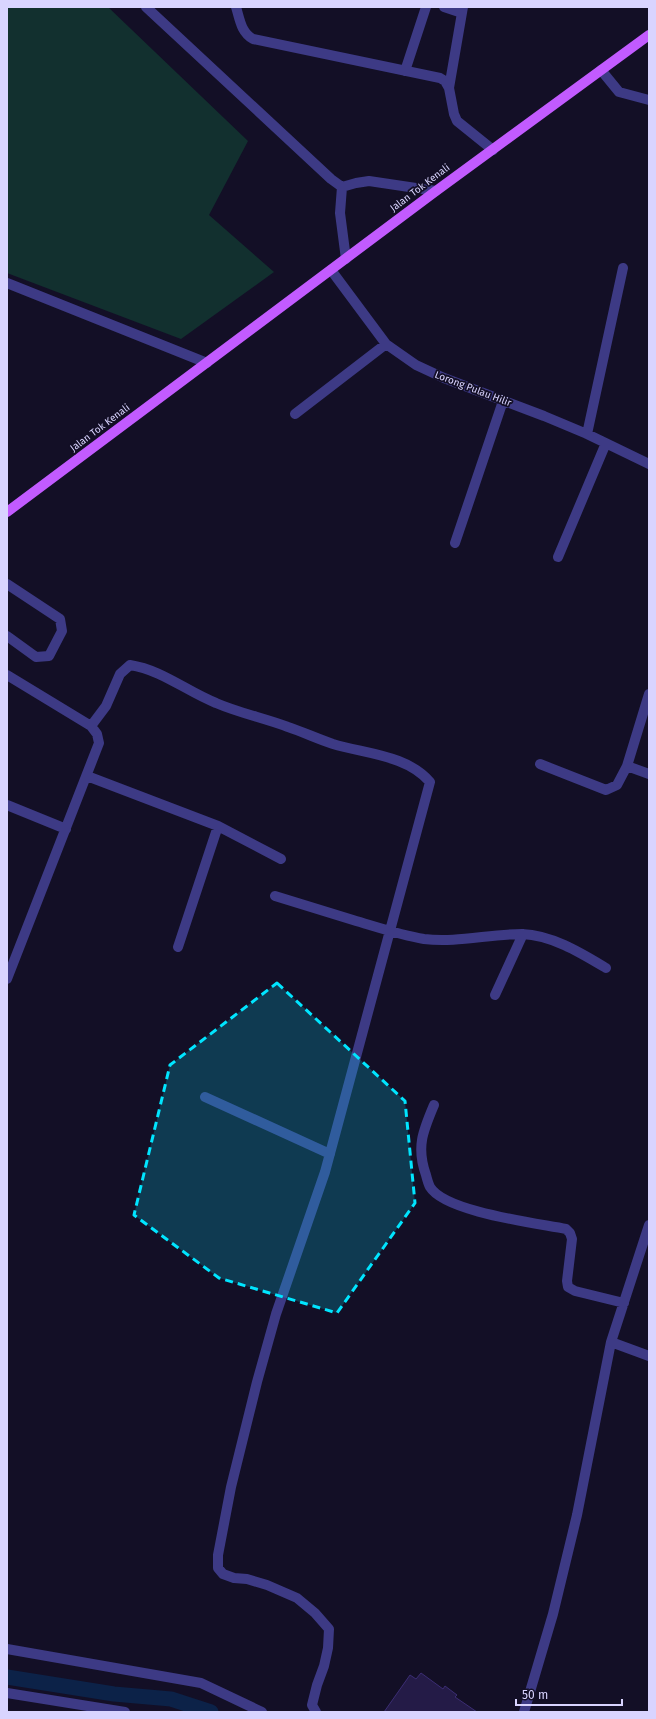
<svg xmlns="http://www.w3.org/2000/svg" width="656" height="1719" font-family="'Fira Sans',sans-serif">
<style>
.green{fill:#12302f}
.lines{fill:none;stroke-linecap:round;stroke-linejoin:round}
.canal{stroke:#0c2248;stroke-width:15}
.building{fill:#241b47;stroke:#3b2d73}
.minor{stroke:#3d3a85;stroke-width:10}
.major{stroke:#c25bff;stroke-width:10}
.marked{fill:#00e5ff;fill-opacity:0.2;stroke:#00e5ff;stroke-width:3;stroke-dasharray:8 5;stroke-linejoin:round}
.labels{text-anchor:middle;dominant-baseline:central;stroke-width:3.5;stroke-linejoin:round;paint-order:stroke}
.street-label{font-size:10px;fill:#d9d4ff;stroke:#130f26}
</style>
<rect width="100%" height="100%" fill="#130f26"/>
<!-- green -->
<path class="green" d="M 7,7 L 108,7 L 248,141 L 209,215 L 274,272 L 181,339 L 7,273 Z"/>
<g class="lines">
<!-- canal -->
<path class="canal" d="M 7,1677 L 114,1694 L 171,1699 L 211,1712"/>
</g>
<!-- building -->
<path class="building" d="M 421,1673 L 443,1689 L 445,1686 L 457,1695 L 455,1697 L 477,1712 L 384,1712 L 410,1675 L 416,1679 Z"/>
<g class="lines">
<!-- minor -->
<path class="minor" d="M 146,7 L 331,179 L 342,187
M 236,7 C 240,20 241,32 253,39 L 440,78 L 445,81 L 449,88 L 454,114 L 457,121 L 493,150
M 444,7 L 462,13
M 601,70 L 619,92 L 649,100
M 405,71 L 426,7
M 449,88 L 463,7
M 342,187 L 356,183 L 369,181 L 436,191
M 342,187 L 340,213 L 346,259
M 331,270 L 386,344 L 416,365 L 444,378 L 544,416 L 587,434 L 649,464
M 7,283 L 207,363
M 295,414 L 386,344
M 587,434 L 623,268
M 455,543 L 503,401
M 558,557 L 606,443
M 7,584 L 60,619 L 62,631 L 49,656 L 36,657 L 7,636
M 7,675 L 91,726 L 97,734 L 99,743 L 7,979
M 649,694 L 627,766 L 649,774
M 91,726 L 106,706 L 120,674 L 130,665 C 162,670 186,691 216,703 C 239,713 264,718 288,727 C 303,732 318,739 333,744 C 366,754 407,755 430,782 L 325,1172 L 276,1314 L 257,1382 L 231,1487 L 218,1555 L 218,1568 L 223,1574 L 234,1578 L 247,1579 L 267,1585 L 297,1598 L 315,1613 L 329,1629 L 328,1648 L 324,1666 L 317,1685 L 312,1705 L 316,1712
M 540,764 L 606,790 L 617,785 L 627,766
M 87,776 L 218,826 L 281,859
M 7,805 L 66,829
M 275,896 C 301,904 327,912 353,920 C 377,927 400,935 424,939 C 457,943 489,934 522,934 C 552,935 581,953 606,968
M 178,947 L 218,826
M 495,995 L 523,934
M 205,1097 L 330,1154
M 434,1105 C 423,1131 416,1147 426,1175 C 427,1179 428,1183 430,1187 C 445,1212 536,1223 566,1229 L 570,1233 L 572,1239 L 567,1281 L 568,1287 L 575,1291 L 624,1303
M 611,1342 L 649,1356
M 7,1649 L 201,1683 L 262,1712
M 7,1693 L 125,1712
M 524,1712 L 553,1614 L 577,1515 L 611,1342 L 649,1225"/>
<!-- major -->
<path class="major" d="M 7,512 L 436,191 L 649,35"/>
</g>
<!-- marked area -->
<path class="marked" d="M 277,983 L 405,1101 L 415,1203 L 337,1313 L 219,1278 L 134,1215 L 170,1065 Z"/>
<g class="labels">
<!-- street labels -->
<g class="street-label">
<text transform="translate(420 188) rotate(-37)">Jalan Tok Kenali</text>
<text transform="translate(473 389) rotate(21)">Lorong Pulau Hilir</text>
<text transform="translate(100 428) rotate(-37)">Jalan Tok Kenali</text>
</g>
</g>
<!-- border -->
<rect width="656" height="1719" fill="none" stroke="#d9d4ff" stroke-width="16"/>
<!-- scale -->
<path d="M516 1699v6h106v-6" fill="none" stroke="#d9d4ff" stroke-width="2"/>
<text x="522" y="1699" font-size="12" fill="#d9d4ff" stroke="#130f26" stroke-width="3" paint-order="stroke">50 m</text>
</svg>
